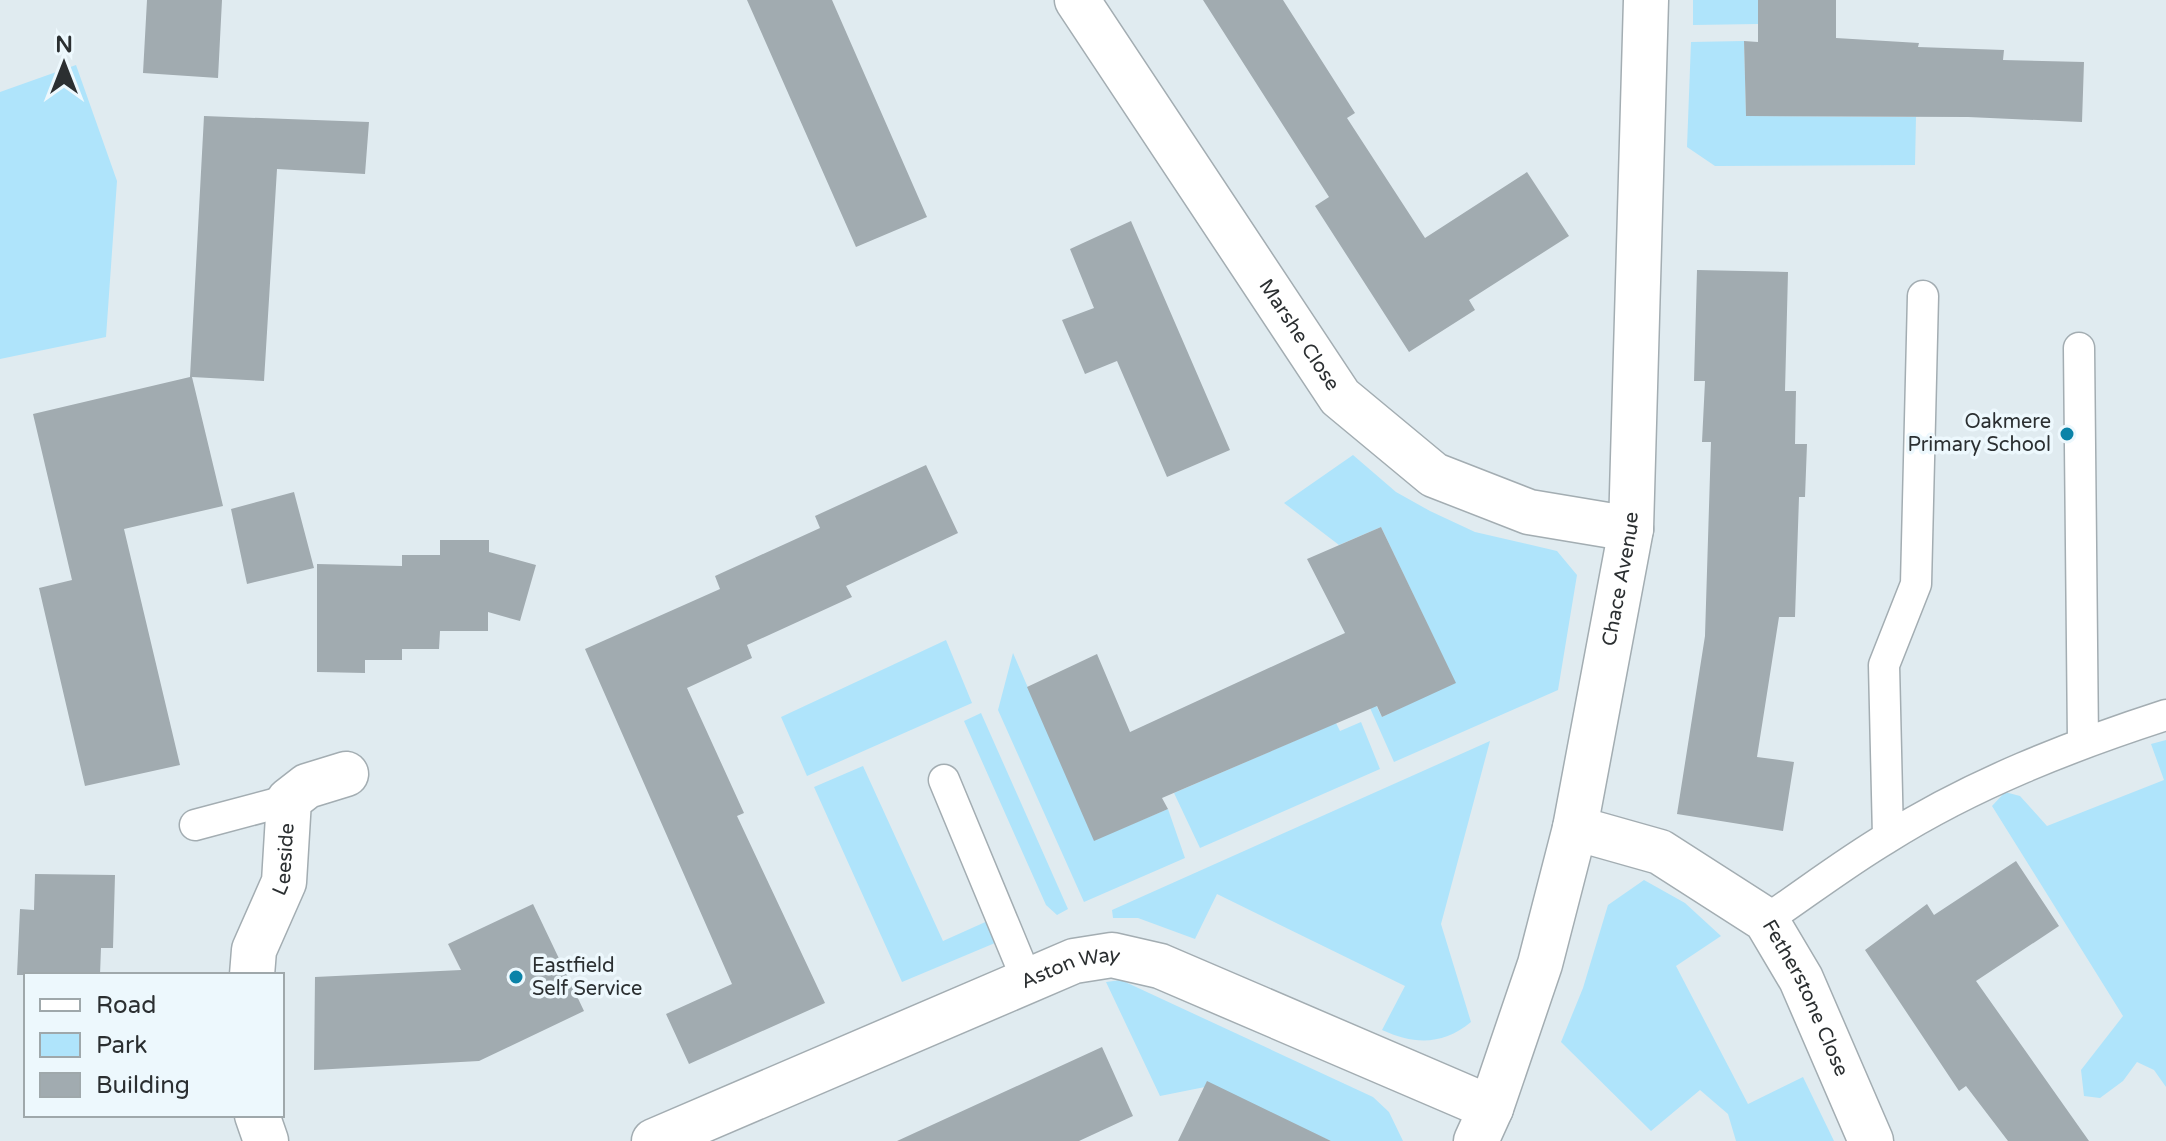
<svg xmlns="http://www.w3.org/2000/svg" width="2166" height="1141" font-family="'Varela Round',sans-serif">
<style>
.green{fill:#afe4fb}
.building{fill:#a1abb0}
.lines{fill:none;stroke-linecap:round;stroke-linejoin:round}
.service-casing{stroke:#a3adb2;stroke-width:33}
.minor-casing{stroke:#a3adb2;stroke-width:47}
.service{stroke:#fff;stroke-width:30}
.minor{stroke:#fff;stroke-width:44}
.poi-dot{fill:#0b83a8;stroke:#edf8fd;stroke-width:3}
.labels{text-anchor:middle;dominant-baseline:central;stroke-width:7;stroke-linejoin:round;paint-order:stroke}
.street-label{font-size:20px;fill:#2b2f31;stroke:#edf8fd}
.poi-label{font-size:20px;fill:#2b2f31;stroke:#edf8fd;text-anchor:end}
</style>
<rect width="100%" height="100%" fill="#e0ebf0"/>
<!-- green -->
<path class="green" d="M 1693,0 L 1758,0 L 1758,24 L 1693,25 Z
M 1744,41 L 1746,116 L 1916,117 L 1915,165 L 1715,166 L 1687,147 L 1691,42 Z
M 76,65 L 117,181 L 106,337 L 0,359 L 0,92 Z
M 1353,455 L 1396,492 L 1430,511 L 1475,532 L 1557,551 L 1577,575 L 1558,690 L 1394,762 L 1370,708 L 1376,705 L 1382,717 L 1455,682 L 1381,527 L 1339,545 L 1284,503 Z
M 946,640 L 972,703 L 807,776 L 781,717 Z
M 1013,653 L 1094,840 L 1168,809 L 1185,858 L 1084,902 L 998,710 Z
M 981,713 L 1068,909 L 1057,915 L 1046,905 L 964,721 Z
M 1361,722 L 1380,769 L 1200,848 L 1174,793 L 1336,723 L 1340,731 Z
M 2166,740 L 2166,1087 L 2154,1070 L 2137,1062 L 2123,1081 L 2100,1098 L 2084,1096 L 2081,1070 L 2123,1016 L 1992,806 L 2005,792 L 2020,796 L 2047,826 L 2164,780 L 2151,744 Z
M 1490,741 L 1441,924 L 1471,1022 C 1443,1045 1415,1045 1382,1030 L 1405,986 L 1217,894 L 1195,939 L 1138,918 L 1113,918 L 1112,910 Z
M 863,766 L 943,941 L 992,919 L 995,943 L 902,982 L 814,787 Z
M 1644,880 L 1685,903 L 1721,936 L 1676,966 L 1748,1104 L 1803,1077 L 1834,1141 L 1736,1141 L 1728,1114 L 1700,1090 L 1651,1131 L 1561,1042 L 1583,988 L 1608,905 Z
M 1121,980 L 1373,1097 L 1389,1112 L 1403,1141 L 1331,1141 L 1205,1087 L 1160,1096 L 1106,982 Z"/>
<!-- building -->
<path class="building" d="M 147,0 L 222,0 L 218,78 L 143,73 Z
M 747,0 L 832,0 L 927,217 L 856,247 Z
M 1203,0 L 1283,0 L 1355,113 L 1347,118 L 1425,238 L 1527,172 L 1569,236 L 1469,300 L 1475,310 L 1409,352 L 1315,206 L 1329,197 Z
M 1758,0 L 1836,0 L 1836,38 L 1919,43 L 1918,47 L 2004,50 L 2003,60 L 2084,62 L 2082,122 L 1968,117 L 1746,116 L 1744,41 L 1758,42 Z
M 204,116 L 369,122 L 365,174 L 277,169 L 264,381 L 192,377 L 223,506 L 124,529 L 180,765 L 85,786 L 39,588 L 72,580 L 33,414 L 190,377 Z
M 1131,221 L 1230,450 L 1167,477 L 1117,361 L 1085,374 L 1062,320 L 1094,308 L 1070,249 Z
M 1697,270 L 1788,272 L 1785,391 L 1796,391 L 1795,444 L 1807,444 L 1805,497 L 1799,497 L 1795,617 L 1779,617 L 1757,757 L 1794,762 L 1783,831 L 1677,814 L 1705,636 L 1711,442 L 1702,442 L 1705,381 L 1694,381 Z
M 926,465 L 958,533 L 846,586 L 852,597 L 747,645 L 752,658 L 687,688 L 744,813 L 737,816 L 825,1003 L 689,1064 L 666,1014 L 732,984 L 585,649 L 720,589 L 715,576 L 820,528 L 815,516 Z
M 294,492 L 314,568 L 247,584 L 231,509 Z
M 1381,527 L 1456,683 L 1382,717 L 1377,706 L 1162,798 L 1168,809 L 1094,841 L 1027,687 L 1097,654 L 1130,732 L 1345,633 L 1307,559 Z
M 440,540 L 489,540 L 489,552 L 536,565 L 520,621 L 488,612 L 488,631 L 440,631 L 439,649 L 402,649 L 402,660 L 365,660 L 365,673 L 317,672 L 317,564 L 402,566 L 402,555 L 440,555 Z
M 2016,861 L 2059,926 L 1976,981 L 2089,1141 L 2008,1141 L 1966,1086 L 1959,1091 L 1865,950 L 1927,904 L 1934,915 Z
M 35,874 L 115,875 L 113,948 L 101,948 L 100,975 L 17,975 L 20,909 L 34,910 Z
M 533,904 L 584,1011 L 479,1061 L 314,1070 L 315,977 L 461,970 L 448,944 Z
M 1102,1047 L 1133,1116 L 1079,1141 L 897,1141 Z
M 1207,1081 L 1331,1141 L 1178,1141 Z"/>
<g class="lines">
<defs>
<path id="service" d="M 2079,348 L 2083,742
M 944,780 L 1027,980
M 195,825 L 289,800
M 1888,837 L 1884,665 L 1916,584 L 1923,296
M 1766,920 C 1806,893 1845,863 1887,838 C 1973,784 2070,746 2166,715"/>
<g id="minor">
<path id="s1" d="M 1077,0 L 1340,397 L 1434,475 L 1529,512 L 1631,529"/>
<path id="s2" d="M 1575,828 L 1660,852 L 1766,920 L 1801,979 L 1871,1141"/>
<path id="s3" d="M 252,975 L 254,950 L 284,882 L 289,800 L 307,786 L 346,774"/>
<path d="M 257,1115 L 266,1141"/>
<path id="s4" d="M 654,1141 L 1074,961 L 1112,955 L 1160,966 L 1491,1108"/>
<path id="s5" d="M 1476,1141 L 1491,1108 L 1540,964 L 1575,828 L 1631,529 L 1646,0"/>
</g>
</defs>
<!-- service casing -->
<use href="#service" class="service-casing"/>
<!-- minor casing -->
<use href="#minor" class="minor-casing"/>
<!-- service -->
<use href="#service" class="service"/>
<!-- minor -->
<use href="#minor" class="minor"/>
</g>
<!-- markers -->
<g class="poi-dot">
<circle cx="2067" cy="434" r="8"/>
<circle cx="516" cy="977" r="8"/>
</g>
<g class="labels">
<!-- street labels -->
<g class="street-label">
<text stroke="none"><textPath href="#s1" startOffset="402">Marshe Close</textPath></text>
<text stroke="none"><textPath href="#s5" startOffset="582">Chace Avenue</textPath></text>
<text stroke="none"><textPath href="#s3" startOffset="122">Leeside</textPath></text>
<text stroke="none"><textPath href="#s4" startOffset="452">Aston Way</textPath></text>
<text stroke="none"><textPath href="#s2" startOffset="302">Fetherstone Close</textPath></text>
</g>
<!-- poi labels -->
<g class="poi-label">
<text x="2051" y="422">Oakmere<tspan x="2051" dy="23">Primary School</tspan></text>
<text x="532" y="966" text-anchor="start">Eastfield<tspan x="532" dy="23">Self Service</tspan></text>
</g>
</g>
<!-- legend -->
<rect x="24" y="973" width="260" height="144" fill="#edf8fd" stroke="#9fa8ab" stroke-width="2"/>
<rect x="40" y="999" width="40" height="12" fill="#ffffff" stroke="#9fa8ab" stroke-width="2"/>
<text x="96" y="1013" font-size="24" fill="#2b2f31">Road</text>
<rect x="40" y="1033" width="40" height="24" fill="#afe4fb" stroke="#9fa8ab" stroke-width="2"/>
<text x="96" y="1053" font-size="24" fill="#2b2f31">Park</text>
<rect x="40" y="1073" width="40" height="24" fill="#a1abb0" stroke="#9fa8ab" stroke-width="2"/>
<text x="96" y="1093" font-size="24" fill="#2b2f31">Building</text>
<!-- north arrow -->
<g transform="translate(64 64)" stroke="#edf8fd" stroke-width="6" paint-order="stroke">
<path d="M0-6L14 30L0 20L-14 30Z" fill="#2b2f31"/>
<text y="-12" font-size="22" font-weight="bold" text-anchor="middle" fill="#2b2f31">N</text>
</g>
</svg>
